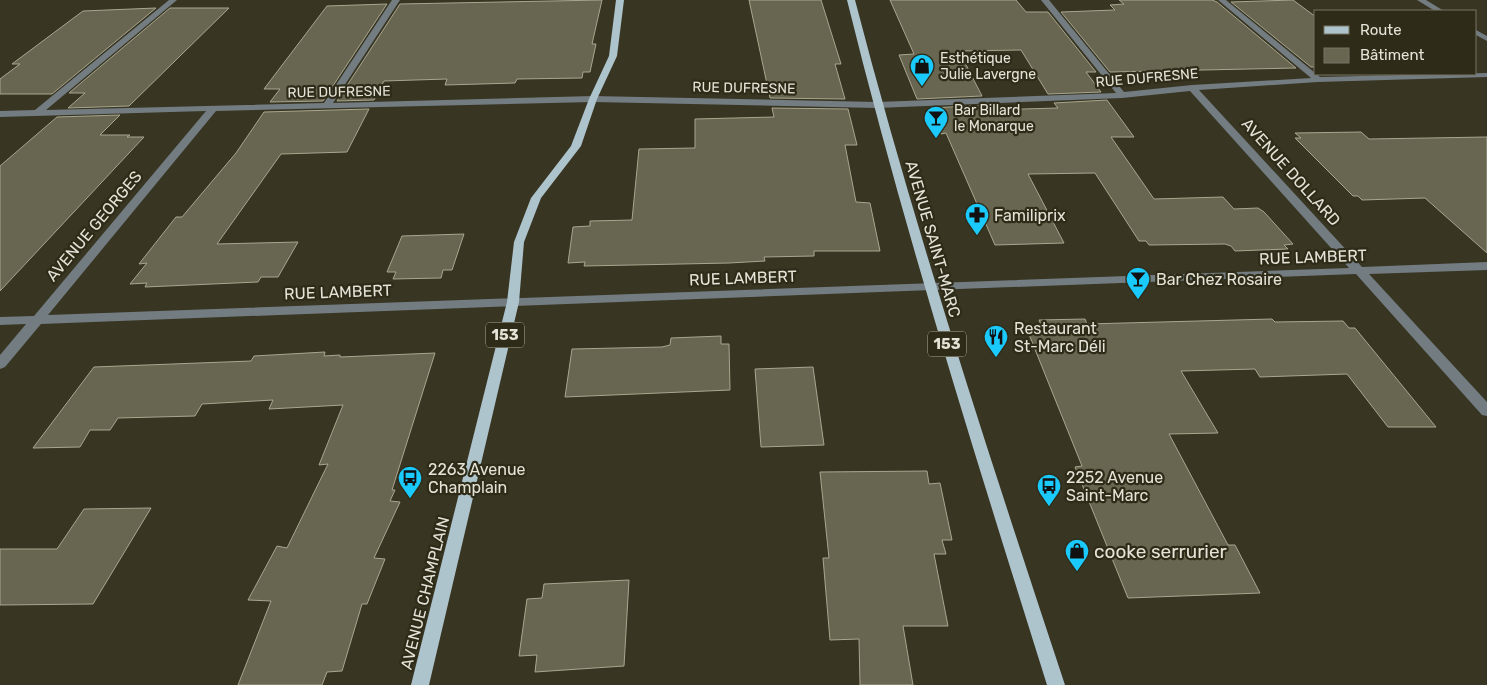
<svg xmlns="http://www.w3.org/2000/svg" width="1487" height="685" font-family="Rubik,sans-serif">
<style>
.building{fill:#686550;stroke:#a9a690}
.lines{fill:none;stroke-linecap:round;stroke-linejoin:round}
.minor{fill:#727c81;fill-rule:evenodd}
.major{fill:#aec4cd;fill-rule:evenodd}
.labels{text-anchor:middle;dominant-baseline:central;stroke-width:4.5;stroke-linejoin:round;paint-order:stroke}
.far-poi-label{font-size:14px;fill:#e5e3d7;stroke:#2e2b18;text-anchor:start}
.far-street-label{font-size:14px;fill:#e5e3d7;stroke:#2e2b18}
.shield{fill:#2e2b18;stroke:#aeac9e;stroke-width:1}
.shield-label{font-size:15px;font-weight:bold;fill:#e5e3d7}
.street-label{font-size:16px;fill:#e5e3d7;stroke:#2e2b18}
.poi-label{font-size:16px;fill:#e5e3d7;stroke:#2e2b18;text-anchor:start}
.near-poi-label{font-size:19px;fill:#e5e3d7;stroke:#2e2b18;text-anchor:start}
</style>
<rect width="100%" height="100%" fill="#383522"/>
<!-- building -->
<path class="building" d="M 602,0 L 592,44 L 596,44 L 590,72 L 583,72 L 582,78 L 517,79 L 515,83 L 445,85 L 447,79 L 384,81 L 374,100 L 337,101 L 400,4 Z
M 749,0 L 821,0 L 841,64 L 835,64 L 845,99 L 770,98 Z
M 890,0 L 1016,0 L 1026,12 L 1048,12 L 1096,72 L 1086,72 L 1101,92 L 1048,94 L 1021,50 L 959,51 L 982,96 L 917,99 L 899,55 L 914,54 Z
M 1119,0 L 1212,0 L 1217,2 L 1296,68 L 1110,72 L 1061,12 L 1115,10 L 1110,5 L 1124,4 Z
M 1293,0 L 1316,17 L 1316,67 L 1311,67 L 1231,2 Z
M 387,4 L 323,101 L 270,102 L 280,89 L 264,89 L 327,6 Z
M 156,8 L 52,94 L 0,94 L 0,79 L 20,64 L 12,64 L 83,11 Z
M 170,8 L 229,8 L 129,106 L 68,108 L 85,93 L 69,93 Z
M 1107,100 L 1134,137 L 1111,137 L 1154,199 L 1223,197 L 1234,209 L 1258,208 L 1264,212 L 1293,244 L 1284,245 L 1288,249 L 1235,251 L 1231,246 L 1225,244 L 1149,245 L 1146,241 L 1139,241 L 1095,173 L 1028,174 L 1064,243 L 995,245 L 946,133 L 941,134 L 931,108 L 986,105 L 988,110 L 1058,108 L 1054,103 Z
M 772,108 L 848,109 L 857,145 L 845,145 L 856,202 L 870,203 L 880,251 L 814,251 L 814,256 L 764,257 L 765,261 L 729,263 L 584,266 L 585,262 L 568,263 L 573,227 L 590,226 L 590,221 L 632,220 L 639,149 L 695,148 L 695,119 L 774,117 Z
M 369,109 L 347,152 L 281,154 L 217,244 L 298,242 L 278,277 L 261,277 L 258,282 L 145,287 L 147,283 L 130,284 L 147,263 L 139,264 L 176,217 L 182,217 L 236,153 L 264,112 Z
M 120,115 L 100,135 L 130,135 L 127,137 L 144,137 L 0,291 L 0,166 L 57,117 Z
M 1361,132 L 1369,139 L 1487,137 L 1487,253 L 1425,198 L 1362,200 L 1358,196 L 1353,196 L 1295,138 L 1301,138 L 1295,133 Z
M 464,234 L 452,270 L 443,270 L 441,278 L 393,279 L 396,272 L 387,272 L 402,236 Z
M 1085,319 L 1087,324 L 1272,319 L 1275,322 L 1343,321 L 1349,328 L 1355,328 L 1436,427 L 1388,427 L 1347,374 L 1260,377 L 1255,369 L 1181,371 L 1218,433 L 1169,434 L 1228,545 L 1235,545 L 1260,593 L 1128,598 L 1075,467 L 1082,466 L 1026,327 L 1042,327 L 1039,320 Z
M 721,336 L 721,344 L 729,344 L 730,390 L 565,397 L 572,349 L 662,347 L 670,345 L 671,338 Z
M 325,352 L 324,356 L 340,355 L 340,357 L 435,353 L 392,490 L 395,490 L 390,501 L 400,502 L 374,558 L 385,559 L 367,604 L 362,604 L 342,671 L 327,672 L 322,685 L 238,685 L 271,601 L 248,600 L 277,546 L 287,548 L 328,464 L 319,465 L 343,405 L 269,409 L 273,400 L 202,404 L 195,416 L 118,418 L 110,430 L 90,430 L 80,447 L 33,448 L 94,367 L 251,361 L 254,356 Z
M 813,367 L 824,445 L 761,447 L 755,369 Z
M 927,471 L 929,484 L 940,483 L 952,540 L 942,540 L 946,554 L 934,554 L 948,626 L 903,626 L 913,685 L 860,685 L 859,639 L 830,640 L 823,558 L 829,558 L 820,472 Z
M 151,508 L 93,604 L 0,605 L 0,549 L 57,549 L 84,509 Z
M 629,580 L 624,666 L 535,672 L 537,655 L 519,656 L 527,599 L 542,598 L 544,584 Z"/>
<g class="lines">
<!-- minor -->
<path class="minor" d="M 169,0 L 177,0 L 46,110 L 324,103 L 392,0 L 400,0 L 333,103 L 593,96 L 877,102 L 1116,93 L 1041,0 L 1049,0 L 1124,92 L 1192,85 L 1311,78 L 1218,0 L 1226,0 L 1320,77 L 1487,73 L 1487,77 L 1318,82 L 1199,90 L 1362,267 L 1487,262 L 1487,270 L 1369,274 L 1487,402 L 1487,416 L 1482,415 L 1356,274 L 41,324 L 5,367 L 0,369 L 0,355 L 26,324 L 0,325 L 0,317 L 34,316 L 206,111 L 0,117 L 0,111 L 35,110 ZM 1190,91 L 1349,268 L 48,315 L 216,111 L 593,102 L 877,108 L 1122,98 Z
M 1417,0 L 1426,0 L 1444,11 L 1435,11 Z
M 1476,30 L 1487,36 L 1487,41 L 1476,35 Z"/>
<!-- major -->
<path class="major" d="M 616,0 L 624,0 L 617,56 L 597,99 L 581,146 L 541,198 L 524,242 L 519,302 L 429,685 L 411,685 L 507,302 L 514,242 L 531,198 L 571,146 L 589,99 L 609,56 Z
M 847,0 L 855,0 C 915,231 990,458 1065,685 L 1047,685 C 976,458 904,231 847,0 Z"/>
</g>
<!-- icons -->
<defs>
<symbol id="shop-pin" viewBox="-11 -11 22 30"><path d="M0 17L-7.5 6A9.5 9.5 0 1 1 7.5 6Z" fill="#1bcafc" stroke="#2e2b18"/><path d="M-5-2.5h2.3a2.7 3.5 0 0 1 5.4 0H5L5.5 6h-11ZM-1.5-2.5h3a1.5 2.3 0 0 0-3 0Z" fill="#111"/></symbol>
<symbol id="bar-pin" viewBox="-11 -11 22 30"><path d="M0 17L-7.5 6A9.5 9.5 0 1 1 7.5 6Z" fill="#1bcafc" stroke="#2e2b18"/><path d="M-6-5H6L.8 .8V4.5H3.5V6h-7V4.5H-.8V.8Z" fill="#111"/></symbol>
<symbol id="pharmacy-pin" viewBox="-11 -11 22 30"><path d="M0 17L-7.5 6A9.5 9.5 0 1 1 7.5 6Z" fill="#1bcafc" stroke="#2e2b18"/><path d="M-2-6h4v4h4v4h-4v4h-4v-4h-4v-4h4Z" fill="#111"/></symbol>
<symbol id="restaurant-pin" viewBox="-11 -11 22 30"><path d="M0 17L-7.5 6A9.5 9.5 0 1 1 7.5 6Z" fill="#1bcafc" stroke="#2e2b18"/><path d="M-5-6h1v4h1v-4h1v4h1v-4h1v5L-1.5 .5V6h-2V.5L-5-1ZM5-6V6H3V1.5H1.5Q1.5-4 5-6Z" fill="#111"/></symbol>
<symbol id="bus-pin" viewBox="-11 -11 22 30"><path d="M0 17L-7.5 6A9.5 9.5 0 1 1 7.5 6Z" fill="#1bcafc" stroke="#2e2b18"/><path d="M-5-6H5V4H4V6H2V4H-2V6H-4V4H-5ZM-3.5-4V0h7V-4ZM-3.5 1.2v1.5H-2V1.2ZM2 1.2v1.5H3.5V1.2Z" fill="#111"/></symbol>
</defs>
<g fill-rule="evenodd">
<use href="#shop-pin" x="908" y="52" width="28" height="38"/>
<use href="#bar-pin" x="922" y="104" width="28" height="38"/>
<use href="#pharmacy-pin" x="963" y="201" width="28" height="38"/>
<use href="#bar-pin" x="1124" y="265" width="28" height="38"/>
<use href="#restaurant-pin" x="982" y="323" width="28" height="38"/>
<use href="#bus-pin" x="396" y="464" width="28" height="38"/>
<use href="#bus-pin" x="1035" y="472" width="28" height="38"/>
<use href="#shop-pin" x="1063" y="537" width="28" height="38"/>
</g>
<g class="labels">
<!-- far-poi labels -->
<g class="far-poi-label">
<text x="940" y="58">Esthétique<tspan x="940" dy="16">Julie Lavergne</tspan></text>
<text x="954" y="110">Bar Billard<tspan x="954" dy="16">le Monarque</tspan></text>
</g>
<!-- far-street labels -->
<g class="far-street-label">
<text transform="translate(1147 78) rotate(-5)">RUE DUFRESNE</text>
<text transform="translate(744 88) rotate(1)">RUE DUFRESNE</text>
<text transform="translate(339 92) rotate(-1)">RUE DUFRESNE</text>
</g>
<!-- shield labels -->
<g class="shield">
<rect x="486" y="322.5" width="38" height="25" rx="4"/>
<rect x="928" y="331.5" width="38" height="25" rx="4"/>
</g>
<g class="shield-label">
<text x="505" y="335">153</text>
<text x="947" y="344">153</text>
</g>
<!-- street labels -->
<g class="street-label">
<text transform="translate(1291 172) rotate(48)">AVENUE DOLLARD</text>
<text transform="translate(94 226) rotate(-50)">AVENUE GEORGES</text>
<text transform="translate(933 239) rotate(74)">AVENUE SAINT-MARC</text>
<text transform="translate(1313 257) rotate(-2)">RUE LAMBERT</text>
<text transform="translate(743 278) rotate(-2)">RUE LAMBERT</text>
<text transform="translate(338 292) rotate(-2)">RUE LAMBERT</text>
<text transform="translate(425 593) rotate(-76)">AVENUE CHAMPLAIN</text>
</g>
<!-- poi labels -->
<g class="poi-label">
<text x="994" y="215">Familiprix</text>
<text x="1156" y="279">Bar Chez Rosaire</text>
<text x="1014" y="328">Restaurant<tspan x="1014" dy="18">St-Marc Déli</tspan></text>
<text x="428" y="469">2263 Avenue<tspan x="428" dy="18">Champlain</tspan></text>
<text x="1066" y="477">2252 Avenue<tspan x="1066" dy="18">Saint-Marc</tspan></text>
</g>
<!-- near-poi labels -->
<g class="near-poi-label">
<text x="1094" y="551">cooke serrurier</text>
</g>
</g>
<!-- legend -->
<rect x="1314" y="10" width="162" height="65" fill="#2e2b18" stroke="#777564"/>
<rect x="1324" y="26" width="25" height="8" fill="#aec4cd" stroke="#777564"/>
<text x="1360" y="35" font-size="15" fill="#e5e3d7">Route</text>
<rect x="1324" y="48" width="25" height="15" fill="#686550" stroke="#777564"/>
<text x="1360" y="60" font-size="15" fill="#e5e3d7">Bâtiment</text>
</svg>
